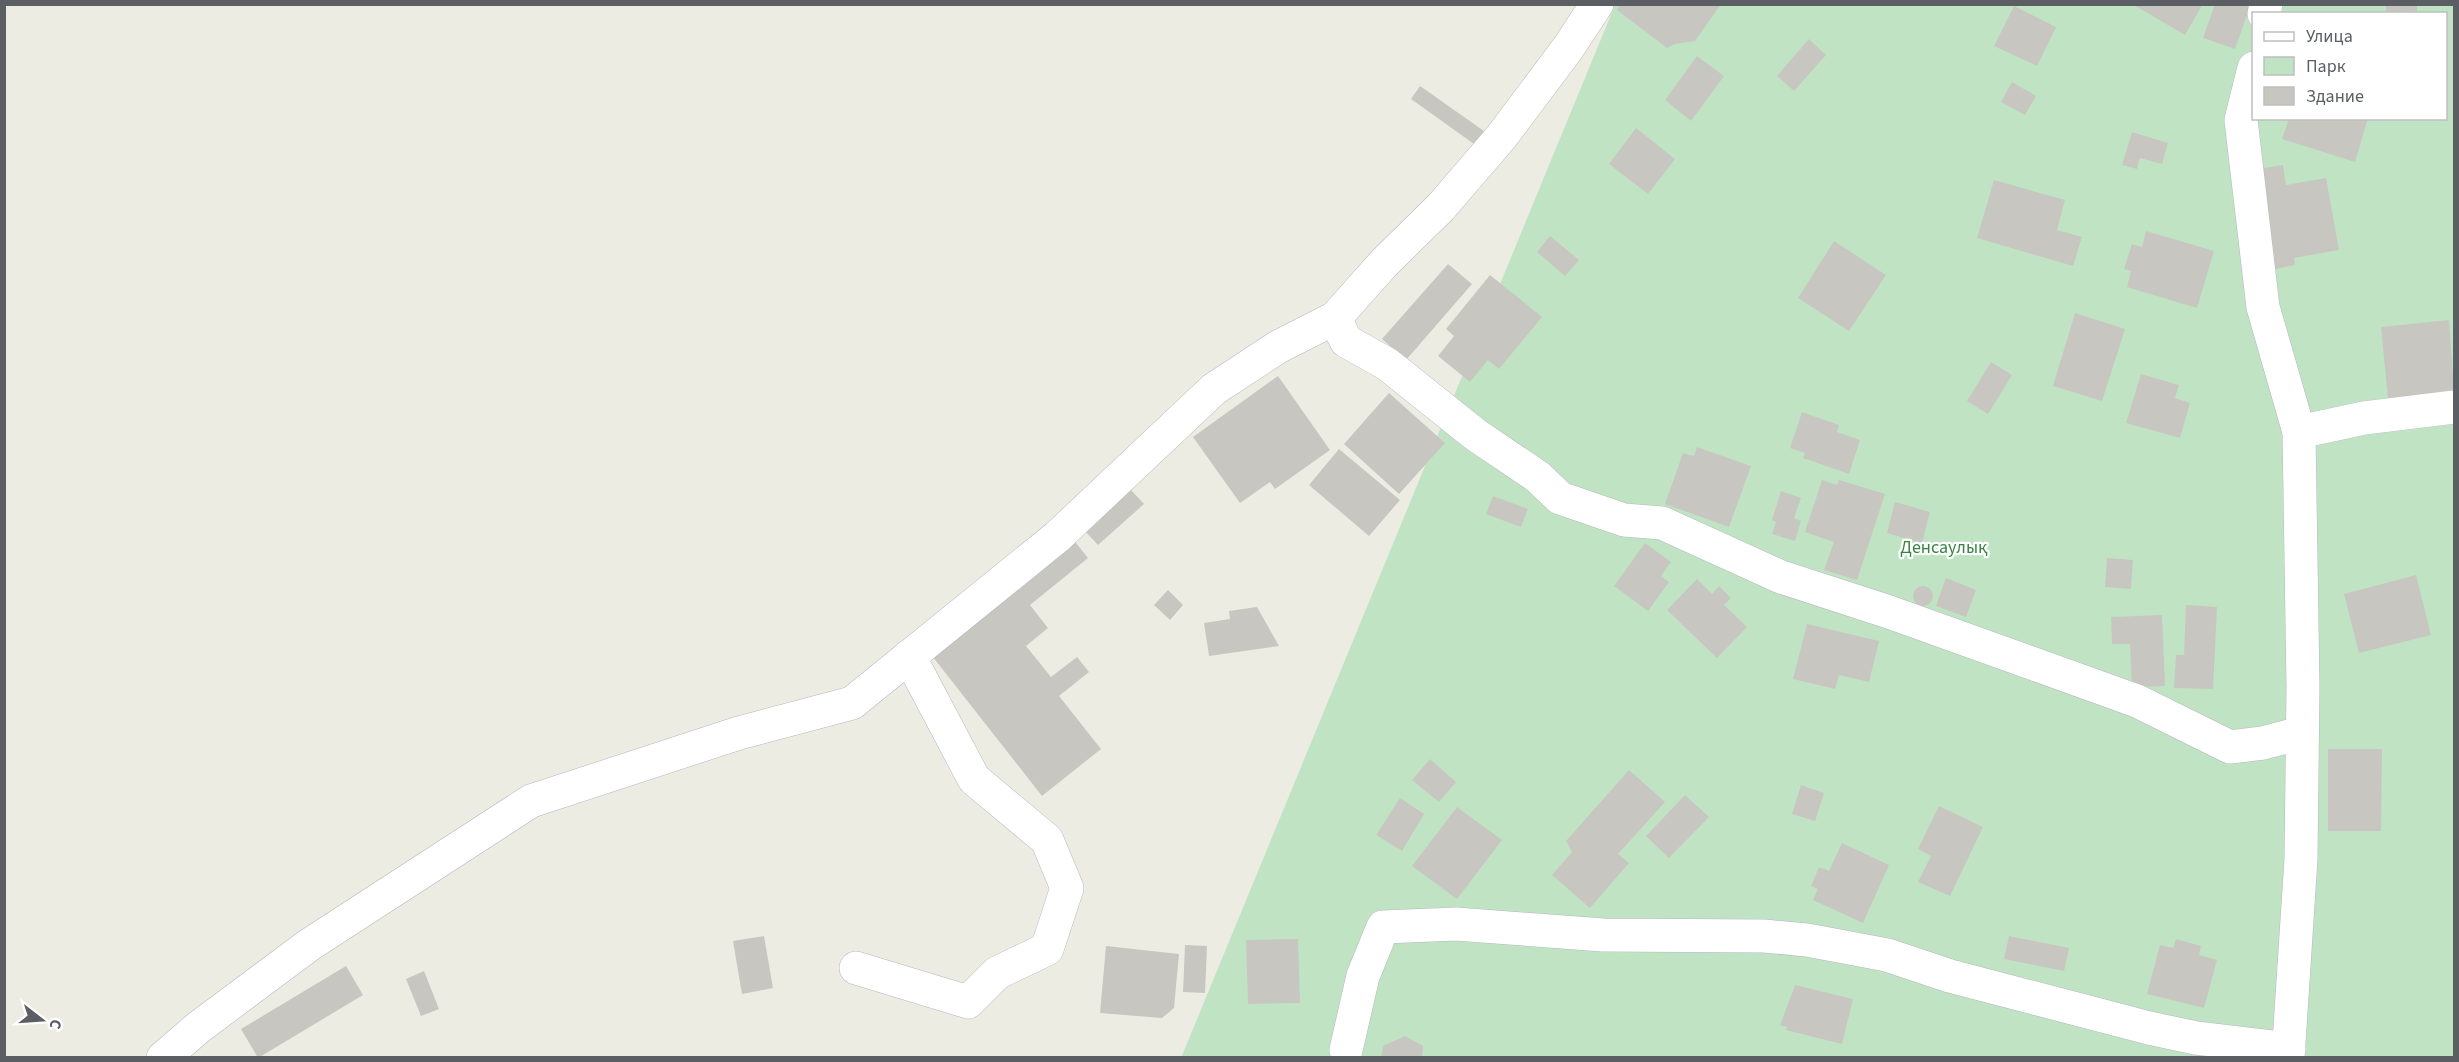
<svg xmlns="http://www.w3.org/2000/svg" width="2459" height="1062" font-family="'Source Sans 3',sans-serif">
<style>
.green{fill:#c0e4c3;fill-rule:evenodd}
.building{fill:#c8c6c0}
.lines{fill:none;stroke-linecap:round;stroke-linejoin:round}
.street-casing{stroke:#b5b8bd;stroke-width:34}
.street{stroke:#fff;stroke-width:33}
.labels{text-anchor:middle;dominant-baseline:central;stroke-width:4.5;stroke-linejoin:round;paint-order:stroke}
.park-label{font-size:18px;fill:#398443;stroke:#fff}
</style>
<rect width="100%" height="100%" fill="#edece3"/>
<!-- green -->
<path class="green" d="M 1615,5 L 2454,5 L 2454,1057 L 1181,1058 ZM 2254,14 L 2446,14 L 2446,118 L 2254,118 Z"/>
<!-- building -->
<path class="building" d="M 1621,4 L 1721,4 L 1695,41 L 1675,44 L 1667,48 L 1617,10 Z
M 2132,4 L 2203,4 L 2185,35 Z
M 2215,4 L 2251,4 L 2235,49 L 2203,38 Z
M 2386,4 L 2417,4 L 2417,11 L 2386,12 Z
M 2014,6 L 2056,27 L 2037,66 L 1994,46 Z
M 1809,39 L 1826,55 L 1794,91 L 1777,76 Z
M 1697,56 L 1724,76 L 1691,121 L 1665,100 Z
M 2012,82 L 2036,96 L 2025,115 L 2001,102 Z
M 1420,86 L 1484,131 L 1474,144 L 1411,99 Z
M 2289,118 L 2368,118 L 2355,162 L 2282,139 Z
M 1636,128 L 1675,159 L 1648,194 L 1609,164 Z
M 2132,132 L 2168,143 L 2162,164 L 2140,158 L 2137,169 L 2122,165 Z
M 2283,165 L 2286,185 L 2326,178 L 2339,250 L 2294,258 L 2295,265 L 2275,269 L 2258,169 Z
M 1994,180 L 2065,200 L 2057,230 L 2082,237 L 2073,266 L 1977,238 Z
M 2146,231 L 2214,251 L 2197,308 L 2127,287 L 2131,271 L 2124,269 L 2132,244 L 2142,247 Z
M 1550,236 L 1579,260 L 1565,276 L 1537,252 Z
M 1834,241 L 1886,275 L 1849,331 L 1798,298 Z
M 1448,264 L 1472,284 L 1406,360 L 1382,339 Z
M 1490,275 L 1542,317 L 1499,369 L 1488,360 L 1470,382 L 1438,356 L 1454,336 L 1446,329 Z
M 2075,313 L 2125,329 L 2102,401 L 2053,386 Z
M 2449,320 L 2454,392 L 2388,399 L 2381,327 Z
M 1991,362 L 2012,375 L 1988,414 L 1967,401 Z
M 2141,374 L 2179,385 L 2175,398 L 2190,403 L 2180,438 L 2126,423 Z
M 1278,376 L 1330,450 L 1275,489 L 1270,482 L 1240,503 L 1193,437 Z
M 1389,393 L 1445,443 L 1399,494 L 1344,444 Z
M 1802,412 L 1839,425 L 1837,432 L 1860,440 L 1849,474 L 1803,458 L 1805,453 L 1790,448 Z
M 1697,447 L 1751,466 L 1729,527 L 1665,504 L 1683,453 L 1694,456 Z
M 1339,449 L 1400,500 L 1369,536 L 1309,485 Z
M 1822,480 L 1837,485 L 1839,480 L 1885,494 L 1857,580 L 1824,570 L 1834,542 L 1805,532 Z
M 1131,490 L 1144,504 L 1098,545 L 1085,531 Z
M 1781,491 L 1801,498 L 1794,518 L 1801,521 L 1795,541 L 1772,534 L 1776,522 L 1772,520 Z
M 1493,496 L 1528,509 L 1521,527 L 1486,514 Z
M 1895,502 L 1930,512 L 1922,543 L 1887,533 Z
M 1072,538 L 1088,558 L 1030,605 L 1048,628 L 1026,646 L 1051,677 L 1077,657 L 1089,672 L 1059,696 L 1101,749 L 1042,796 L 929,652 Z
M 1645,543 L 1671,562 L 1661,576 L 1669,582 L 1648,611 L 1614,586 Z
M 2107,558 L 2133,560 L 2131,589 L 2105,587 Z
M 2416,575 L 2431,635 L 2359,653 L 2344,594 Z
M 1946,578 L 1976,590 L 1966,617 L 1936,606 Z
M 1697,579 L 1712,594 L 1719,586 L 1731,598 L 1724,605 L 1747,627 L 1717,658 L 1667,610 Z
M1913 596a10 10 0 1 1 20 0a10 10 0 1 1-20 0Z
M 1168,590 L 1183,605 L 1170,620 L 1154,605 Z
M 2186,605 L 2217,607 L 2213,689 L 2174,688 L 2176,655 L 2184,655 Z
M 1257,607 L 1279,646 L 1209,656 L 1204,623 L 1230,619 L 1229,611 Z
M 2162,615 L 2165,686 L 2132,687 L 2130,644 L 2112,644 L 2111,617 Z
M 1807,624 L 1879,641 L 1869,682 L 1839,675 L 1835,689 L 1793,679 Z
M 2328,749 L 2382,749 L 2381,831 L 2328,831 Z
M 1430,759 L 1456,782 L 1439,802 L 1412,780 Z
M 1629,770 L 1665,802 L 1618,854 L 1629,863 L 1590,908 L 1552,875 L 1572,852 L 1566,841 Z
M 1801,785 L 1824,793 L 1815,821 L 1792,814 Z
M 1685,795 L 1709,817 L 1669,858 L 1646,836 Z
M 1400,798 L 1424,814 L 1402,851 L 1376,835 Z
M 1939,806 L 1983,827 L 1950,896 L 1918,882 L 1931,856 L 1918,849 Z
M 1457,807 L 1502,840 L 1457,899 L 1412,866 Z
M 1842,843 L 1889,865 L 1863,923 L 1813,900 L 1818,889 L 1811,886 L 1819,867 L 1829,871 Z
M 764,936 L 773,988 L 742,994 L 733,941 Z
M 2009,936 L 2069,948 L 2064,971 L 2004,959 Z
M 1298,939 L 1300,1003 L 1248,1004 L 1246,940 Z
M 2176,939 L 2201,946 L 2199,955 L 2217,960 L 2204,1008 L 2147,994 L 2160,945 L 2173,948 Z
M 1185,945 L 1207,946 L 1205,993 L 1183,992 Z
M 1106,946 L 1179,954 L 1174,1008 L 1162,1018 L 1100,1013 Z
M 346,966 L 363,995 L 258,1058 L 241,1029 Z
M 424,971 L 439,1009 L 421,1016 L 406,979 Z
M 1795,985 L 1853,999 L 1842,1044 L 1786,1030 L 1787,1027 L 1780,1025 Z
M 1405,1036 L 1423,1046 L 1422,1058 L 1381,1058 L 1383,1046 Z"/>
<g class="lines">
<defs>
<path id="street" d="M 2264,14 L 2266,4
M 2254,68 L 2241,120 L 2263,307 L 2299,432 L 2303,687 L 2301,859 L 2288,1058
M 1335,318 L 1346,341 L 1387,364 L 1476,435 L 1538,477 L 1560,498 L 1624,520 L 1662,523 L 1781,577 L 1889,612 L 2137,701 L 2230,747 L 2263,743 L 2301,733
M 2299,432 L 2364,418 L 2454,407
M 856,968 L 968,1002 L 997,973 L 1047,949 L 1067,888 L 1047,840 L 974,779 L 909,656
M 1346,1050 L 1363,976 L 1383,927 L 1456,924 L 1603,935 L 1764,936 L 1807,940 L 1887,955 L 1950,976 L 2149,1028 L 2196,1038 L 2289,1049
M 163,1058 L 199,1027 L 309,945 L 531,801 L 739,733 L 852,703 L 1057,537 L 1214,389 L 1278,347 L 1335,318 L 1384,263 L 1441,207 L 1502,136 L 1568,48 L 1597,4"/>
</defs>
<!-- street casing -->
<use href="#street" class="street-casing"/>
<!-- street -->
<use href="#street" class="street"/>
</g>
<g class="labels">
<!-- park labels -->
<g class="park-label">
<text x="1944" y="547">Денсаулық</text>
</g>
</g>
<!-- border -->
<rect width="2459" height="1062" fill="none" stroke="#5b5e63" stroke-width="12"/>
<!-- legend -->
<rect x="2252" y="12" width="195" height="108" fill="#ffffff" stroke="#bdbfc1" stroke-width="1.5"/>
<rect x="2264" y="32" width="30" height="9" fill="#ffffff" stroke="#bdbfc1" stroke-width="1.5"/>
<text x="2306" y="42" font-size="18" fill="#5b5e63">Улица</text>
<rect x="2264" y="57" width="30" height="18" fill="#c0e4c3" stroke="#bdbfc1" stroke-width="1.5"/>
<text x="2306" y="72" font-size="18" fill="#5b5e63">Парк</text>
<rect x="2264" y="87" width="30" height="18" fill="#c8c6c0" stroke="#bdbfc1" stroke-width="1.5"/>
<text x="2306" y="102" font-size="18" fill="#5b5e63">Здание</text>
<!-- north arrow -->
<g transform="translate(42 1020) rotate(107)" stroke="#ffffff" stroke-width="4.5" paint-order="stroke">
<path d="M0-4.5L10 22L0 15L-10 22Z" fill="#5b5e63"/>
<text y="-9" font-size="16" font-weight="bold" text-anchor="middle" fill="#5b5e63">С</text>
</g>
</svg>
